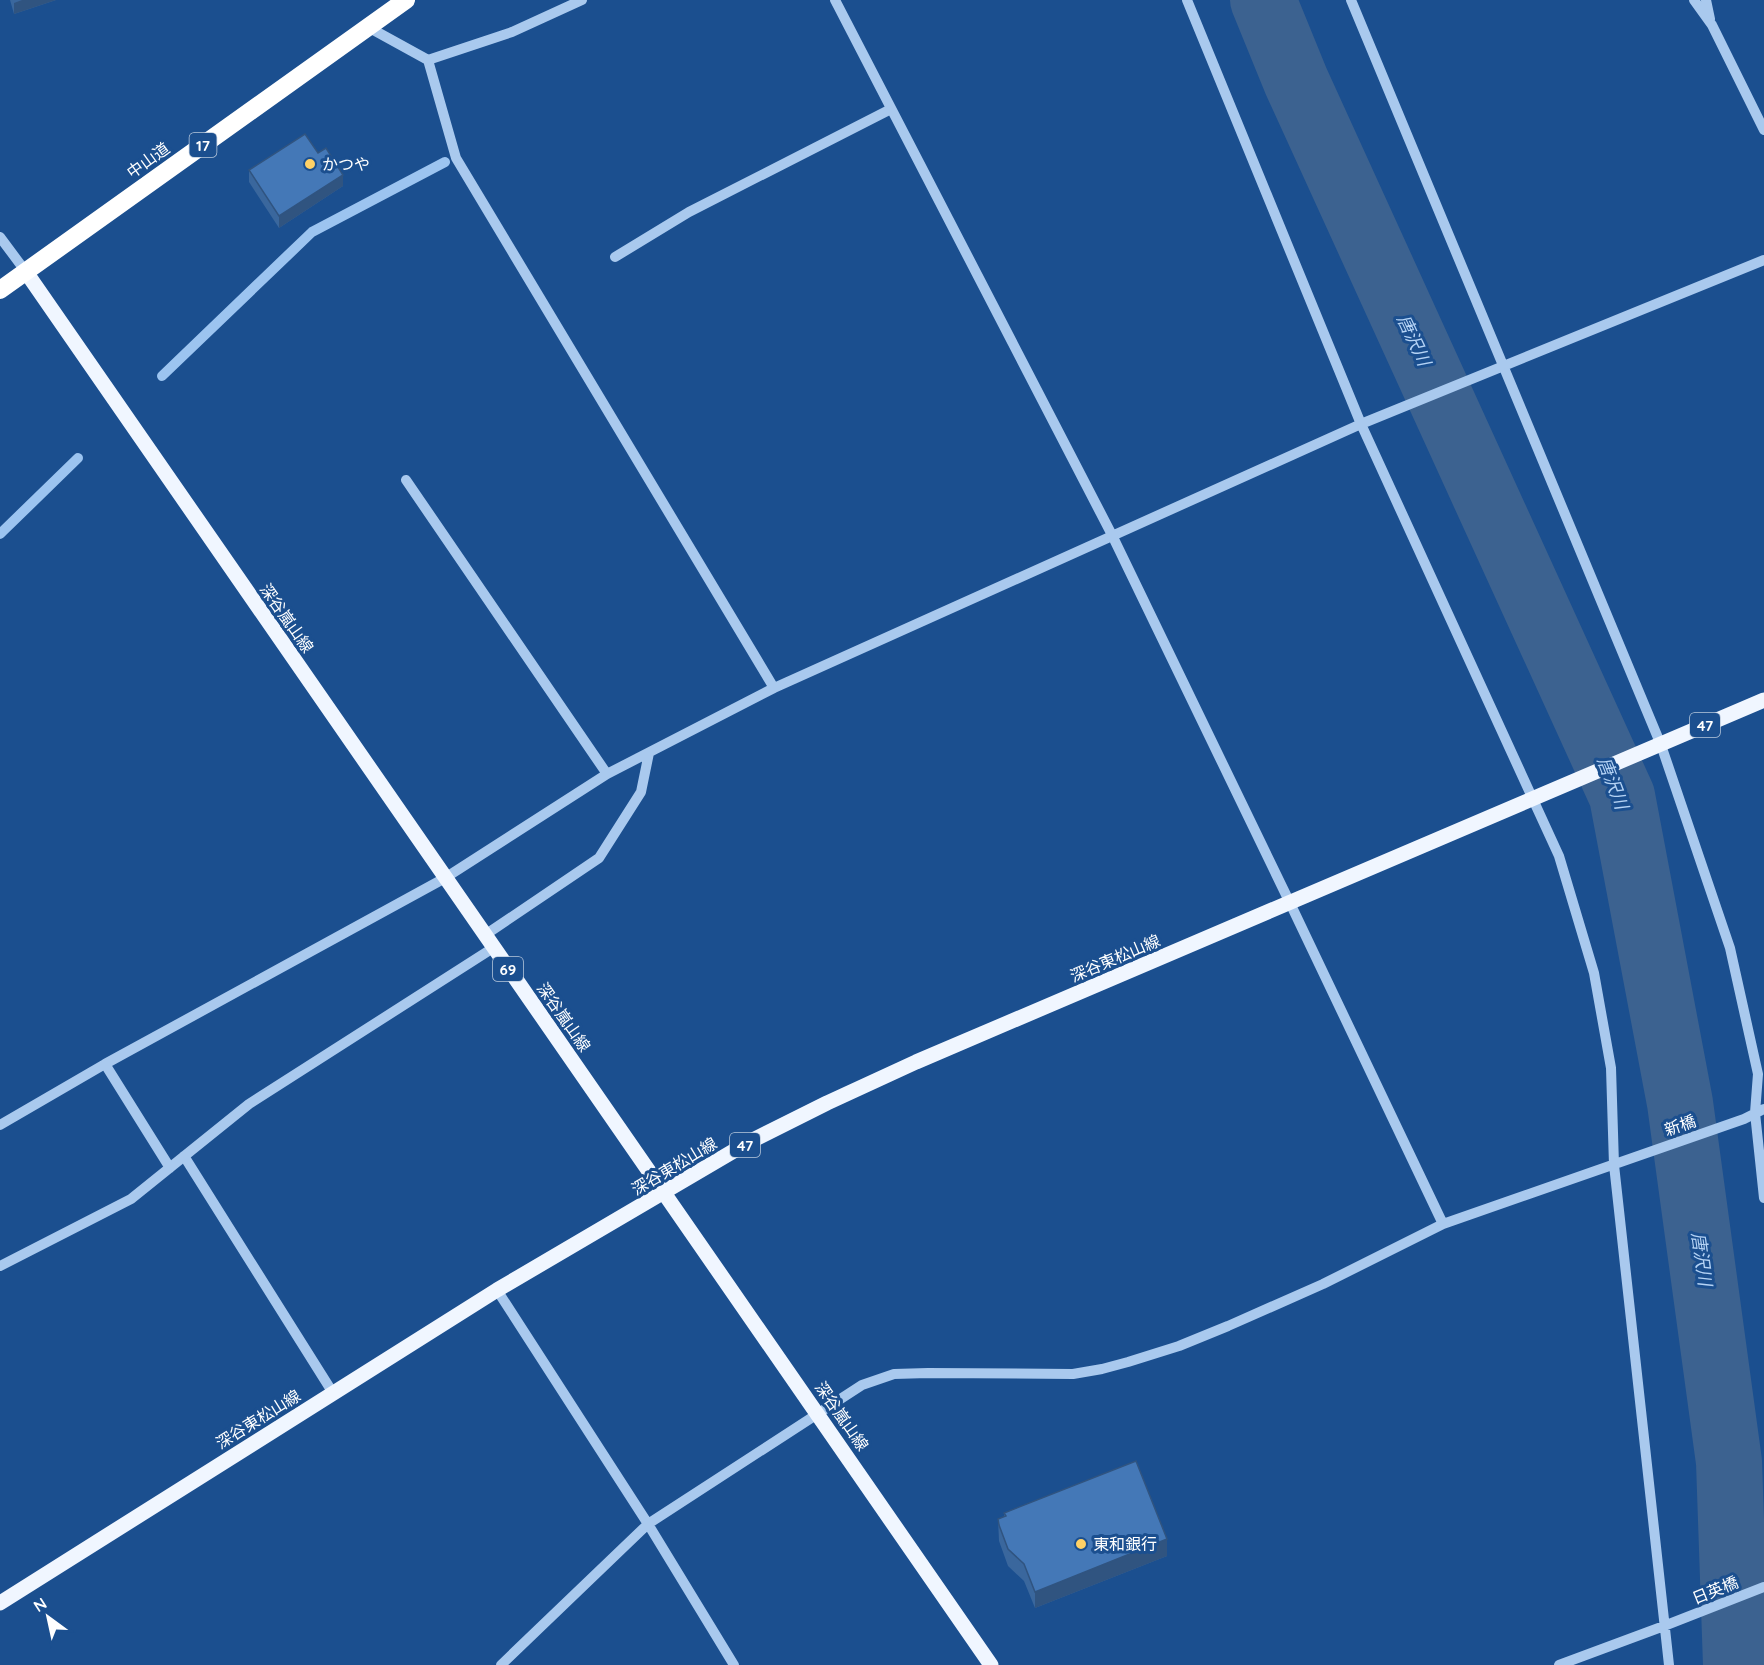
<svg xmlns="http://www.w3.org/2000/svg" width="1764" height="1665" font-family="Quicksand,'Noto Sans JP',sans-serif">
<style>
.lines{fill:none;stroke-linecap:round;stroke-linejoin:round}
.stream{stroke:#9cc4f0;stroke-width:10}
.river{stroke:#3c6290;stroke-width:66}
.minor{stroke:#a9c9ee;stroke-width:10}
.major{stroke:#f0f6ff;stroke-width:15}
.highway{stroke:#fff;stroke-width:18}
.wall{fill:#3a679d}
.shaded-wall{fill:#305480}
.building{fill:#4478b7;stroke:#305480;stroke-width:1.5}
.poi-dot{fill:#ffd166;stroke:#1b4f8f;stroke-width:2}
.labels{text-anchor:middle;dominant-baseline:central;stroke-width:6;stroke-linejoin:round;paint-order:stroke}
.shield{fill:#1b4f8f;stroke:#bbcadd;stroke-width:1.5}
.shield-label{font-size:15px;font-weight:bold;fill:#fff}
.street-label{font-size:16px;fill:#fff;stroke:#1b4f8f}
.poi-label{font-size:16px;fill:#fff;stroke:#1b4f8f;text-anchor:start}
.water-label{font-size:18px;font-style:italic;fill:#b5d3f5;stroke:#1b4f8f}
</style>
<rect width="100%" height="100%" fill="#1b4f8f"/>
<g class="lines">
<!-- stream -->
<path class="stream" d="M 162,376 L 312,232 L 445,162
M 0,534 L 78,458"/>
<!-- river -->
<path class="river" d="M 1263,0 L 1296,81 L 1622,796 L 1680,1103 L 1729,1462 L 1736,1665"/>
<!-- minor -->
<path class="minor" d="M 835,0 L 1112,535 L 1290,903 L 1443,1224
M 1187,0 L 1361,424 L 1559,856 L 1594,973 L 1611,1068 L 1614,1165 L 1669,1665
M 1351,0 L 1661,745 L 1730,948 L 1758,1074 L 1755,1113 L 1764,1198
M 1694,0 L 1712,25 L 1764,130
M 1706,0 L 1710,19
M 368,27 L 428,60 L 456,158 L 774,688
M 428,60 L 512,32 L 582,0
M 0,237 L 26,272
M 615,257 L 689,212 L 891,109
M 406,480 L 607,774
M 485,935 L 599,858 L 641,792 L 649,753
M 105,1064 L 170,1168
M 0,1125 L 105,1064 L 445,878 L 607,774 L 774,688 L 1361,424 L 1764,260
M 184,1156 L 333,1393
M 0,1266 L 131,1199 L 249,1104 L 493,948
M 497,1290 L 648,1524 L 734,1665
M 501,1665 L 648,1524 L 862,1385 L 894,1374 L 928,1373 L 1073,1374 L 1102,1369 L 1128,1362 L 1179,1346 L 1228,1326 L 1323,1284 L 1443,1224 L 1744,1119 L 1764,1109
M 1559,1665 L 1664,1626 L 1764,1587"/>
<!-- major -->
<path class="major" d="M 26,272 L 991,1665
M 0,1603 L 497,1290 L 749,1142 L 827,1103 L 916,1062 L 1764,700"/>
<!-- highway -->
<path class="highway" d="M 0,290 L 406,0"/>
</g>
<!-- wall -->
<path class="wall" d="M 10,0 L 56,0 L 14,14 Z
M 318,153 L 343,186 L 279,228 L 249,182 L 249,170 Z
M 1004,1513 L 1167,1556 L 1035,1608 L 1024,1581 L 1008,1566 L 999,1541 L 998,1519 L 1004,1517 Z"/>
<!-- shaded-wall -->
<path class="shaded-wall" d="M 22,0 L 56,0 L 14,14 L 14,3 Z
M 343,175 L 343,186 L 279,228 L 279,216 Z
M 1167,1539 L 1167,1556 L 1035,1608 L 1035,1592 Z"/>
<!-- building -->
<path class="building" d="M 305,134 L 318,153 L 326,148 L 343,175 L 279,216 L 249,170 Z
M 1136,1461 L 1167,1539 L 1035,1592 L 1024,1564 L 1008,1549 L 999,1525 L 998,1519 L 1006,1516 L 1004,1513 Z"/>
<!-- markers -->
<g class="poi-dot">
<circle cx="310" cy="164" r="6"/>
<circle cx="1081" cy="1544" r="6"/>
</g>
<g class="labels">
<!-- shield labels -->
<g class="shield">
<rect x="189.5" y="133" width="27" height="24" rx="4.5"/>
<rect x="1690" y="713" width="30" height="24" rx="4.5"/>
<rect x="493" y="957" width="30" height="24" rx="4.5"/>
<rect x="730" y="1133" width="30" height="24" rx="4.5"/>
</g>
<g class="shield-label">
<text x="203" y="145">17</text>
<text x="1705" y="725">47</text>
<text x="508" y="969">69</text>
<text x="745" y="1145">47</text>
</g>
<!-- street labels -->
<g class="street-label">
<text transform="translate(148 160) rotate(-36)">中山道</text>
<text transform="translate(287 618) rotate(55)">深谷嵐山線</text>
<text transform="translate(1115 958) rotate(-23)">深谷東松山線</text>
<text transform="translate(564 1017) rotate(55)">深谷嵐山線</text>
<text transform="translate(1680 1125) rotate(-19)">新橋</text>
<text transform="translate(674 1166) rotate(-31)">深谷東松山線</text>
<text transform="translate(842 1416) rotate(55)">深谷嵐山線</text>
<text transform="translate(258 1419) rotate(-32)">深谷東松山線</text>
<text transform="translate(1715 1590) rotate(-22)">日英橋</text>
</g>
<!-- poi labels -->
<g class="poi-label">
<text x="322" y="164">かつや</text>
<text x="1093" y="1544">東和銀行</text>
</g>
<!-- water labels -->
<g class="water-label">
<text transform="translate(1414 340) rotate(65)">唐沢川</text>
<text transform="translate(1613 783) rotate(69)">唐沢川</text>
<text transform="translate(1702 1259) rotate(82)">唐沢川</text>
</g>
</g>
<!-- north arrow -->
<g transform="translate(48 1617) rotate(327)" stroke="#1b4f8f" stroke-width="4.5" paint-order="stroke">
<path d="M0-4.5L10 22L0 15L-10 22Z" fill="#ffffff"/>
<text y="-9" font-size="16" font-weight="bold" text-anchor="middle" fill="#ffffff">N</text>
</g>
</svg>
